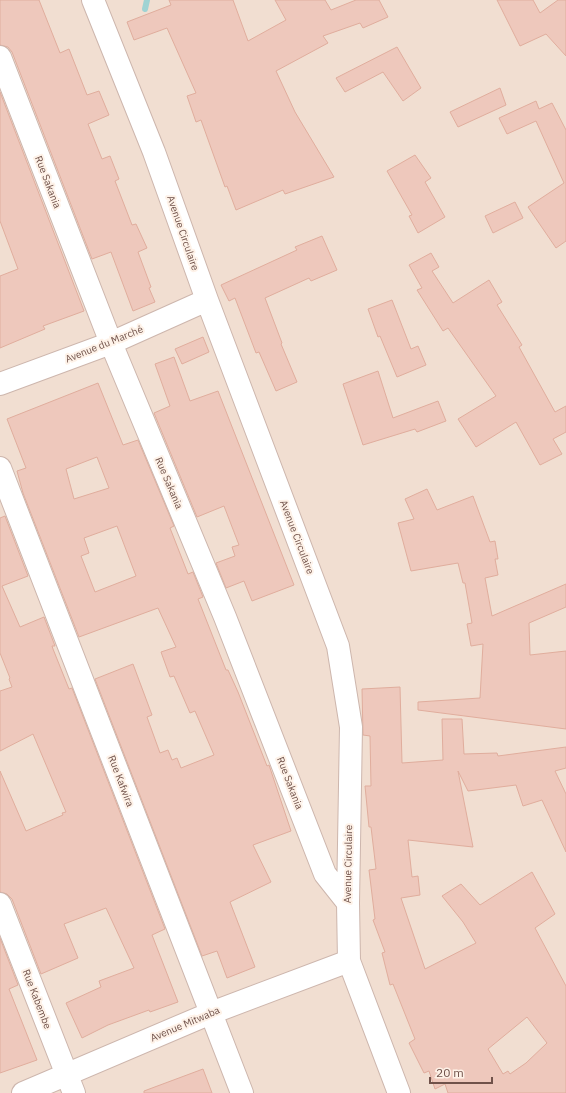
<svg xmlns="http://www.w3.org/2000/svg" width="566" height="1093" font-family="'IBM Plex Sans',sans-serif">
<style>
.residential{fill:#f1ded1}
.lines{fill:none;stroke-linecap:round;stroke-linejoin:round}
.stream{stroke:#9fd3d3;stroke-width:6}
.building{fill:#eec8bc;stroke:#e0ad9d;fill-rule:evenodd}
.minor-casing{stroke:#cdb6ad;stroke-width:24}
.minor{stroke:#fff;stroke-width:22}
.labels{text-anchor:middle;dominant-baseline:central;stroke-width:4;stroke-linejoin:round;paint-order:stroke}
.street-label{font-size:10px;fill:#70524a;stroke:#fef2e8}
</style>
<rect width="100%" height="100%" fill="#faede2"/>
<!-- residential -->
<path class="residential" d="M 0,0 L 566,0 L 566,1093 L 0,1093 Z"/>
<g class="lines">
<!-- stream -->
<path class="stream" d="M 145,9 L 147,0"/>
</g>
<!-- building -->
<path class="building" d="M 0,0 L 39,0 L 60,53 L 69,49 L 87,95 L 99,91 L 109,115 L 88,124 L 102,159 L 110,156 L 119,179 L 115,181 L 132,225 L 136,224 L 147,248 L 138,252 L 151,287 L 149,288 L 155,302 L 133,311 L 111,252 L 92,259 L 12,52 L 8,47 L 0,45 Z
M 169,0 L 233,0 L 248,41 L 286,20 L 275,0 L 325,0 L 331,10 L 356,0 L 379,0 L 388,17 L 363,28 L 360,23 L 323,36 L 328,43 L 276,71 L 295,112 L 334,177 L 285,194 L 283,190 L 236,210 L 227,186 L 225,187 L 201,120 L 196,122 L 187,96 L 196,93 L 167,28 L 134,40 L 127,22 L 171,5 Z
M 497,0 L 533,0 L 540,13 L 558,0 L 566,0 L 566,56 L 546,34 L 520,46 Z
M 397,47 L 421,88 L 403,101 L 383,72 L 345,92 L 336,78 Z
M 500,88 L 506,105 L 458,127 L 450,112 Z
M 0,92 L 84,311 L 43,326 L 45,329 L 0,348 L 0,276 L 18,269 L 0,221 Z
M 536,101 L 539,109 L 552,103 L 566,130 L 566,241 L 556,248 L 528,207 L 564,183 L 536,121 L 507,134 L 499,118 Z
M 415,155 L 431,178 L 425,182 L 445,217 L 418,233 L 409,216 L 412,215 L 387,171 Z
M 515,202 L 523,218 L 493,233 L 485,216 Z
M 322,236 L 337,270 L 311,281 L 309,278 L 265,298 L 282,343 L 281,344 L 297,382 L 276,391 L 259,352 L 256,353 L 235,298 L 229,301 L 221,285 L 297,250 L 295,247 Z
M 431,253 L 439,267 L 432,271 L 453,303 L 489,280 L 502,302 L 497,305 L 522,345 L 519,347 L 555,412 L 566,406 L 566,432 L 553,439 L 562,454 L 540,465 L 516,422 L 476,447 L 458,419 L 496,396 L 448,328 L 443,331 L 417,290 L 422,288 L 409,265 Z
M 392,300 L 411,349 L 418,346 L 426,365 L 397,377 L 380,336 L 378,337 L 368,309 Z
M 203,337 L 209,352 L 182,364 L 175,349 Z
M 174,357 L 190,401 L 218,391 L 294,585 L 252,601 L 244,581 L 226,588 L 216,563 L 235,556 L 232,547 L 239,545 L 224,506 L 197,517 L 154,413 L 170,406 L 155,364 Z
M 378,371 L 393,418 L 438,401 L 446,421 L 417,432 L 415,429 L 363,445 L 343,384 Z
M 98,383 L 123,445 L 138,440 L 174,526 L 170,528 L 188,574 L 193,572 L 203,597 L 198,599 L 226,670 L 228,670 L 238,692 L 267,766 L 269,765 L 291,831 L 253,845 L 271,882 L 230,902 L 255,967 L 227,978 L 217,951 L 202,956 L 95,679 L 133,664 L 152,715 L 147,717 L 160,753 L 168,750 L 172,760 L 177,758 L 181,768 L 214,755 L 195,711 L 190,713 L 174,676 L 170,677 L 161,652 L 176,647 L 158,608 L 79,637 L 23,493 L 17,471 L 26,468 L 7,419 ZM 97,457 L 109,488 L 74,499 L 66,469 ZM 117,526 L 136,576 L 95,592 L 81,556 L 89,553 L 84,538 Z
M 427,489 L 437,510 L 473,496 L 490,542 L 495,541 L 498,559 L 495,559 L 498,575 L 485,578 L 492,616 L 566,584 L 566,607 L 529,623 L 530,655 L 566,651 L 566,729 L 418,710 L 418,702 L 480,698 L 483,644 L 471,646 L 467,624 L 472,623 L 465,583 L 463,583 L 458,563 L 411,571 L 398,523 L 414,519 L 405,499 Z
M 5,516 L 28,576 L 2,586 L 20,627 L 44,617 L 55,646 L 52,646 L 53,649 L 69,689 L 72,688 L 165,929 L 152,935 L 178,1002 L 150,1012 L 149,1010 L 108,1025 L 82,1038 L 66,1003 L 101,987 L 99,981 L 134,968 L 106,908 L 64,924 L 78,958 L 41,974 L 12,899 L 7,894 L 0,892 L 0,771 L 26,831 L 63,815 L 62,813 L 66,812 L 33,734 L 0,751 L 0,691 L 12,687 L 9,679 L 10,678 L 0,653 L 0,518 Z
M 400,687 L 402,763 L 443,760 L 442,719 L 462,719 L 464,754 L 497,753 L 498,756 L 566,747 L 566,768 L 555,771 L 566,794 L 566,852 L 542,800 L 523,806 L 516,785 L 468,791 L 458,771 L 473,847 L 408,840 L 412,877 L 418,876 L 420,895 L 401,898 L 425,969 L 476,943 L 463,922 L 442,896 L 461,884 L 480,905 L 532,872 L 555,914 L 535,928 L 566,986 L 566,1093 L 448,1093 L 445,1084 L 435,1089 L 429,1071 L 424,1073 L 409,1043 L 415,1039 L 393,984 L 390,985 L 382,953 L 385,952 L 373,920 L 375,919 L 369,870 L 376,869 L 371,827 L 369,827 L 365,786 L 371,786 L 370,736 L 363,735 L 362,689 ZM 527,1017 L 547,1043 L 526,1063 L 510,1074 L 508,1071 L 503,1074 L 488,1049 Z
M 0,938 L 18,985 L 9,989 L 37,1060 L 0,1073 Z
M 203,1069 L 212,1093 L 144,1093 L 144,1091 Z"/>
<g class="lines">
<defs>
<path id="minor" d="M 93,0 L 154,152 L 207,300 L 338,646 L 351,727 L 348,903 L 349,961 L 399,1093
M 0,57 L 111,343 L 225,617 L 325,874 L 348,903
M 0,384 L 111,343 L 207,300
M 0,468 L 242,1093
M 0,904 L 74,1093
M 23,1093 L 211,1013 L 349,961"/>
</defs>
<!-- minor casing -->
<use href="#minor" class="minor-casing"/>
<!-- minor -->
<use href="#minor" class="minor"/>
</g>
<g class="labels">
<!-- street labels -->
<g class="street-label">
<text transform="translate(48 182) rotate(69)">Rue Sakania</text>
<text transform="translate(183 233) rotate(71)">Avenue Circulaire</text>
<text transform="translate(104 344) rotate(-22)">Avenue du Marché</text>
<text transform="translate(169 483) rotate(67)">Rue Sakania</text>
<text transform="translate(297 537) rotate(69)">Avenue Circulaire</text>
<text transform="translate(121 781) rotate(69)">Rue Kafwira</text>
<text transform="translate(290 783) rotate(69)">Rue Sakania</text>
<text transform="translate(348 864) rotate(-89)">Avenue Circulaire</text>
<text transform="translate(37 999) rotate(69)">Rue Kabembe</text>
<text transform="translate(185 1024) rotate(-23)">Avenue Mitwaba</text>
</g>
</g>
<!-- scale -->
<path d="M430 1077v6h62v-6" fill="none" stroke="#70524a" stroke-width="2"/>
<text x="436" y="1077" font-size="12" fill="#70524a" stroke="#fef2e8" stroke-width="3" paint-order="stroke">20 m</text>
</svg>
